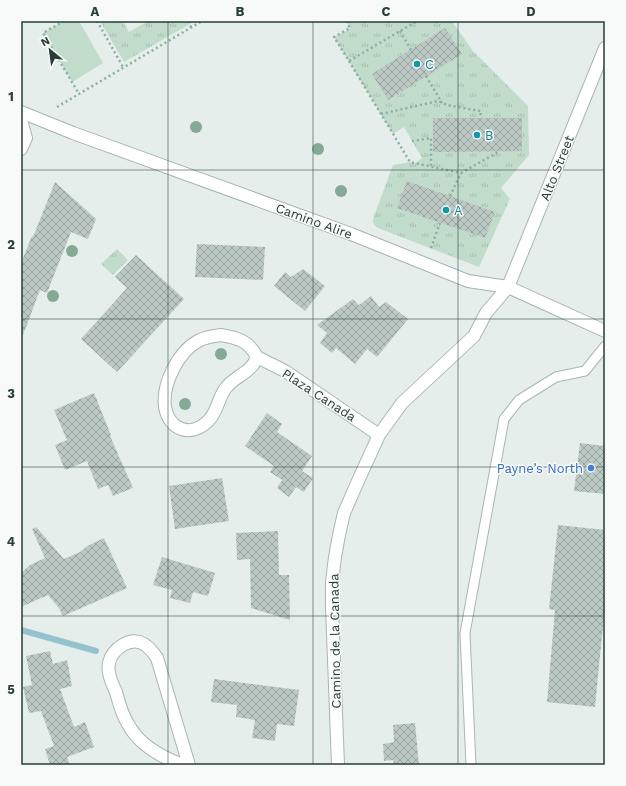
<svg xmlns="http://www.w3.org/2000/svg" width="626" height="786" font-family="'Work Sans',sans-serif">
<style>
.grass{fill:url(#grass-tufts)}
.park{fill:#c1dcca}
.lines{fill:none;stroke-linecap:round;stroke-linejoin:round}
.stream{stroke:#94c2cd;stroke-width:6}
.building{fill:url(#building-cross-hatch)}
.lane-casing{stroke:#a9b6b2;stroke-width:11}
.street-casing{stroke:#a9b6b2;stroke-width:14}
.secondary-casing{stroke:#a2b5af;stroke-width:14}
.path{stroke:#89aea4;stroke-width:2.5;stroke-dasharray:2 3;stroke-linecap:butt}
.lane{stroke:#fff;stroke-width:9}
.street{stroke:#fff;stroke-width:12}
.secondary{stroke:#fff;stroke-width:12}
.tree{fill:#84aa95}
.grid{fill:none;stroke:#263e39;stroke-width:1;stroke-opacity:0.55}
.culture-dot{fill:#0f9aa8;stroke:#f7faf8;stroke-width:1.5}
.shop-dot{fill:#3f7fe0;stroke:#f7faf8;stroke-width:1.5}
.labels{text-anchor:middle;dominant-baseline:central;stroke-width:3;stroke-linejoin:round;paint-order:stroke}
.culture-label{font-size:13px;fill:#0d838f;stroke:#f7faf8;text-anchor:start}
.street-label{font-size:13px;fill:#263e39;stroke:#f7faf8}
.shop-label{font-size:13px;fill:#366cbe;stroke:#f7faf8;text-anchor:end}
.neatline{fill:none;stroke:#263e39;stroke-width:1.5}
.grid-label{font-size:13px;text-anchor:middle;font-weight:bold;fill:#263e39}
</style>
<defs>
<pattern id="grass-tufts" width="24" height="20" patternUnits="userSpaceOnUse"><rect width="24" height="20" fill="#c1dcca"/><path d="M3 7l-1-3M5 7V3M7 7l1-3M15 17l-1-3M17 17v-4M19 17l1-3" fill="none" stroke="#a6beae"/></pattern>
<pattern id="building-cross-hatch" width="8" height="8" patternUnits="userSpaceOnUse"><rect width="8" height="8" fill="#bcc8c4"/><path d="M0 0l8 8M0 8l8-8" fill="none" stroke="#99a4a0"/></pattern>
</defs>
<rect width="100%" height="100%" fill="#e6eeeb"/>
<!-- grass -->
<path class="grass" d="M 100,21 L 123,21 L 129,32 L 148,21 L 195,21 L 124,62 Z
M 346,21 L 453,21 L 454,24 L 473,51 L 528,106 L 529,155 L 501,188 L 510,199 L 479,267 L 378,228 C 373,225 372,222 374,216 L 393,165 L 410,162 L 415,163 L 422,158 L 404,127 L 393,134 L 334,37 L 350,29 Z
M 117,249 L 128,260 L 113,275 L 101,264 Z"/>
<!-- park -->
<path class="park" d="M 64,21 L 79,21 L 103,63 L 72,82 L 43,33 Z"/>
<g class="lines">
<!-- stream -->
<path class="stream" d="M 21,630 L 96,651"/>
</g>
<!-- building -->
<path class="building" d="M 445,28 L 462,54 L 388,100 L 372,74 Z
M 433,118 L 522,118 L 522,151 L 433,152 Z
M 407,181 L 495,212 L 485,238 L 397,208 Z
M 55,182 L 96,219 L 88,239 L 71,232 L 47,293 L 40,290 L 23,335 L 21,335 L 21,263 L 32,236 L 33,237 Z
M 197,244 L 265,247 L 263,280 L 195,277 Z
M 136,255 L 184,299 L 117,372 L 81,339 L 127,288 L 115,277 Z
M 303,269 L 325,286 L 305,311 L 274,286 L 285,272 L 291,277 Z
M 371,296 L 379,307 L 386,302 L 408,319 L 377,357 L 367,349 L 355,364 L 336,348 L 332,353 L 320,343 L 327,333 L 317,325 L 353,299 L 359,305 Z
M 94,393 L 111,435 L 110,436 L 133,488 L 113,496 L 108,485 L 98,489 L 87,461 L 65,470 L 55,445 L 67,440 L 54,410 Z
M 267,413 L 282,424 L 277,432 L 312,456 L 302,471 L 313,478 L 304,492 L 296,487 L 289,497 L 277,488 L 282,480 L 270,472 L 274,466 L 245,446 Z
M 580,443 L 605,446 L 605,494 L 574,491 Z
M 222,478 L 229,521 L 175,529 L 169,486 Z
M 558,525 L 605,530 L 605,615 L 604,615 L 595,707 L 547,702 L 555,610 L 549,609 Z
M 36,527 L 64,559 L 80,552 L 87,546 L 104,538 L 127,588 L 63,616 L 59,608 L 48,595 L 21,607 L 21,573 L 30,565 L 45,558 L 32,529 Z
M 278,531 L 279,575 L 289,575 L 290,620 L 251,608 L 250,559 L 237,560 L 236,533 Z
M 162,557 L 215,573 L 208,596 L 193,592 L 190,603 L 170,598 L 172,590 L 153,585 Z
M 50,651 L 53,664 L 67,660 L 72,686 L 60,689 L 74,727 L 85,722 L 94,747 L 67,757 L 70,765 L 50,765 L 45,749 L 54,746 L 41,711 L 29,713 L 23,687 L 32,685 L 26,656 Z
M 214,679 L 299,690 L 294,726 L 277,724 L 275,741 L 252,738 L 255,720 L 236,717 L 237,705 L 211,702 Z
M 415,723 L 419,765 L 394,765 L 393,760 L 384,761 L 383,744 L 394,742 L 393,725 Z"/>
<g class="lines">
<defs>
<path id="lane" d="M 471,765 L 465,633 L 504,419 L 519,400 L 556,377 L 585,371 L 605,346"/>
<path id="street" d="M 21,120 L 26,138 L 21,149
M 221,335 C 238,338 249,341 257,357 C 251,374 235,375 225,389 C 218,399 217,413 208,421 C 191,438 169,430 165,407 C 162,384 178,352 198,341 C 205,337 213,336 221,335 Z
M 257,357 L 285,371 L 379,435
M 183,765 C 161,757 139,745 128,724 C 122,715 119,703 116,692 C 112,683 107,673 109,663 C 112,649 130,636 144,644 C 150,648 153,652 157,658 L 189,765
M 338,765 L 332,607 L 332,582 L 335,557 L 339,535 L 344,513 L 358,481 L 379,435 L 402,403 L 474,336 L 486,313 L 508,287 L 605,48"/>
<path id="secondary" d="M 21,112 L 73,133 L 351,234 L 468,281 L 508,287 L 605,331"/>
</defs>
<!-- lane casing -->
<use href="#lane" class="lane-casing"/>
<!-- street casing -->
<use href="#street" class="street-casing"/>
<!-- secondary casing -->
<use href="#secondary" class="secondary-casing"/>
<!-- path -->
<path class="path" d="M 64,21 L 43,33 L 79,94
M 97,21 L 123,67
M 188,21 L 191,27
M 346,21 L 350,28 L 334,37 L 349,61 L 417,21
M 400,31 L 411,50
M 349,61 L 410,162 L 461,173 L 500,151
M 426,76 L 442,103
M 57,107 L 202,21
M 381,114 L 438,101 L 447,105 L 475,110 L 481,111 L 480,118
M 412,141 L 431,138 L 431,167
M 450,196 L 461,173
M 431,248 L 440,223"/>
<!-- lane -->
<use href="#lane" class="lane"/>
<!-- street -->
<use href="#street" class="street"/>
<!-- secondary -->
<use href="#secondary" class="secondary"/>
</g>
<!-- trees -->
<g class="tree">
<circle cx="196" cy="127" r="6"/>
<circle cx="318" cy="149" r="6"/>
<circle cx="341" cy="191" r="6"/>
<circle cx="72" cy="251" r="6"/>
<circle cx="53" cy="296" r="6"/>
<circle cx="221" cy="354" r="6"/>
<circle cx="185" cy="404" r="6"/>
</g>
<!-- grid -->
<path class="grid" d="M 168,21 L 168,765M 313,21 L 313,765M 458,21 L 458,765M 21,170 L 605,170M 21,319 L 605,319M 21,467 L 605,467M 21,616 L 605,616"/>
<!-- markers -->
<g class="culture-dot">
<circle cx="417" cy="64" r="4"/>
<circle cx="477" cy="135" r="4"/>
<circle cx="446" cy="210" r="4"/>
</g>
<circle class="shop-dot" cx="591" cy="468" r="4"/>
<g class="labels">
<!-- culture labels -->
<g class="culture-label">
<text x="425" y="64">C</text>
<text x="485" y="135">B</text>
<text x="454" y="210">A</text>
</g>
<!-- street labels -->
<g class="street-label">
<text transform="translate(557 168) rotate(-68)">Alto Street</text>
<text transform="translate(314 221) rotate(20)">Camino Alire</text>
<text transform="translate(319 395) rotate(33)">Plaza Canada</text>
<text transform="translate(335 641) rotate(-91)">Camino de la Canada</text>
</g>
<!-- shop labels -->
<g class="shop-label">
<text x="583" y="468">Payne’s North</text>
</g>
</g>
<!-- border -->
<rect width="626" height="786" fill="none" stroke="#f7faf8" stroke-width="44"/>
<!-- north arrow -->
<g transform="translate(50 50) rotate(331)" stroke="#f7faf8" stroke-width="3" paint-order="stroke">
<path d="M0-3L7 15L0 10L-7 15Z" fill="#263e39"/>
<text y="-6" font-size="11" font-weight="bold" text-anchor="middle" fill="#263e39">N</text>
</g>
<rect x="22" y="22" width="582" height="742" class="neatline"/>
<g class="grid-label">
<text x="95" y="16">A</text>
<text x="240" y="16">B</text>
<text x="386" y="16">C</text>
<text x="531" y="16">D</text>
<text x="11" y="101">1</text>
<text x="11" y="249">2</text>
<text x="11" y="398">3</text>
<text x="11" y="546">4</text>
<text x="11" y="694">5</text>
</g>
</svg>
